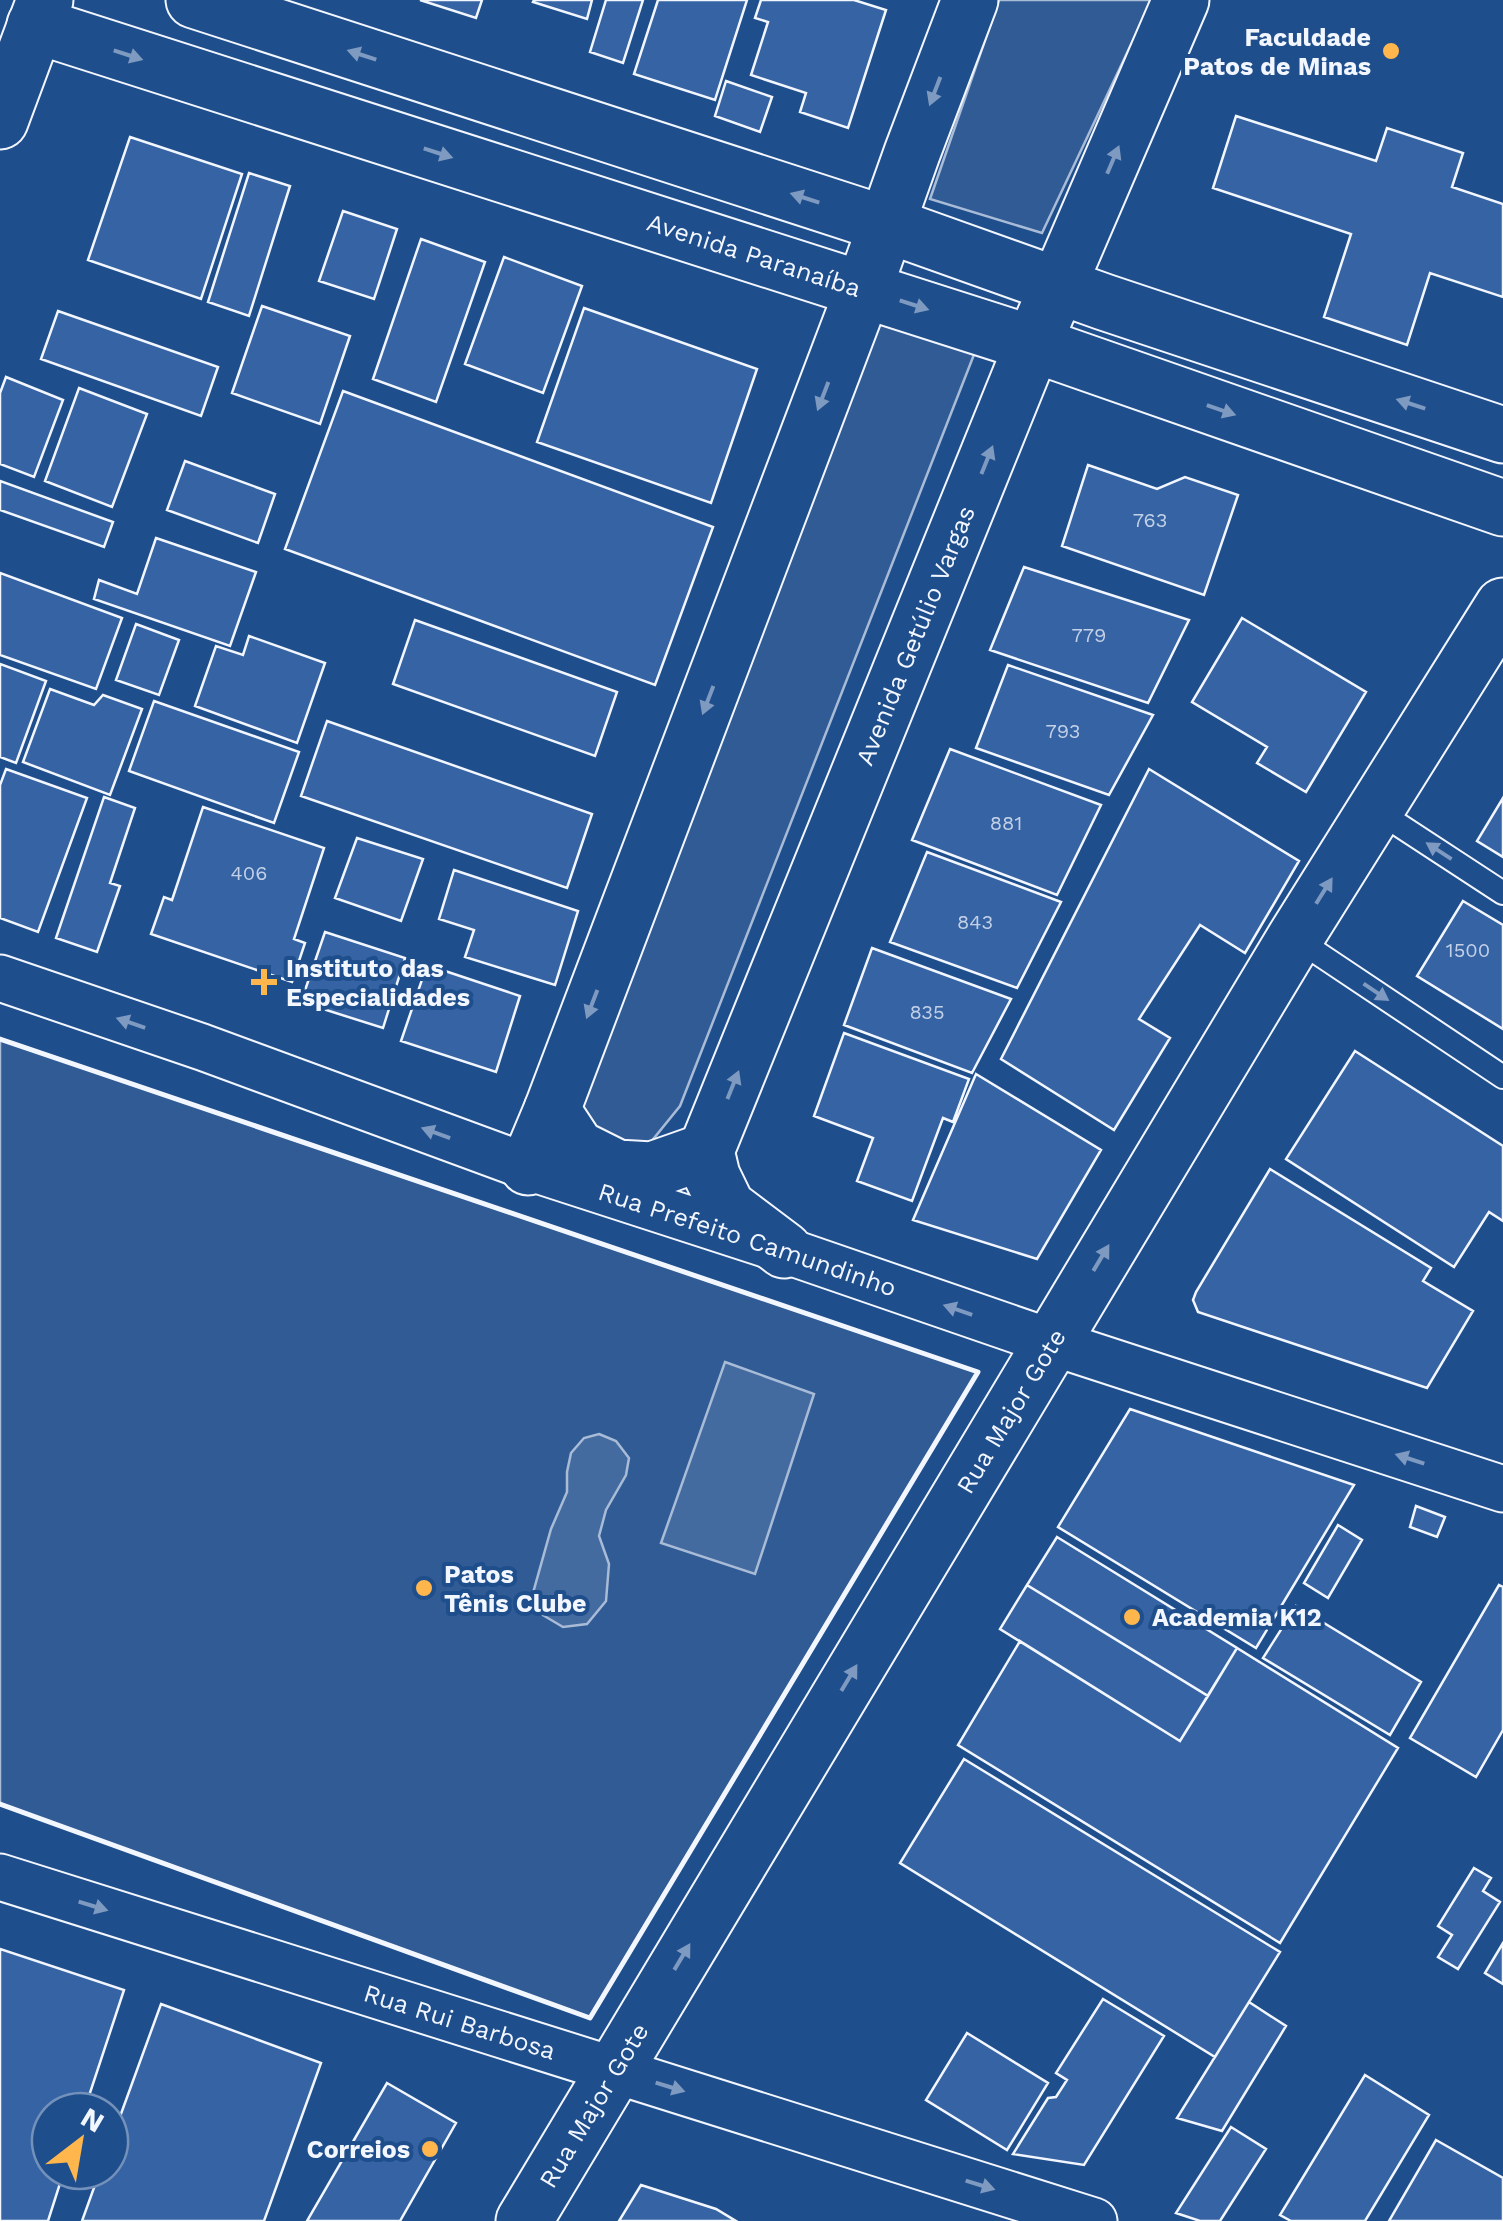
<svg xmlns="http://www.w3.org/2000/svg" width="1503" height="2221" font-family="'Work Sans',sans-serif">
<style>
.built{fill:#305b95;stroke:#a8bbd7;stroke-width:2.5}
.water{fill:#446ba0;stroke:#a8bbd7;stroke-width:2.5}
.building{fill:#3563a3;stroke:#f2f6ff;stroke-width:2.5}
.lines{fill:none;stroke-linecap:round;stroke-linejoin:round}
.service-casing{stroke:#f2f6ff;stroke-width:26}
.minor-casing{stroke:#f2f6ff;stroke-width:49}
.tertiary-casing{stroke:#f2f6ff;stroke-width:59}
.secondary-casing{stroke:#f2f6ff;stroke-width:59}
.primary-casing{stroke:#f2f6ff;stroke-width:59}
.service{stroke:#1f4e8c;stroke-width:22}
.minor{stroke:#1f4e8c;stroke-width:45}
.tertiary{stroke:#1f4e8c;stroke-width:55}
.secondary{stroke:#1f4e8c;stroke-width:55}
.primary{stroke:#1f4e8c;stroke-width:55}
.wall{stroke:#f2f6ff;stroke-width:5}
.oneway{fill:#7e9ac0}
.poi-dot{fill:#ffb74d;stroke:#1f4e8c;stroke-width:4}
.labels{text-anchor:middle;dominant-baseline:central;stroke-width:8;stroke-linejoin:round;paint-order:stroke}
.number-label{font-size:20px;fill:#c3d1e8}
.poi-label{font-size:25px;font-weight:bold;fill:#f2f6ff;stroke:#1f4e8c;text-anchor:start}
.street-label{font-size:25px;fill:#f2f6ff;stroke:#1f4e8c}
</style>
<rect width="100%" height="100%" fill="#1f4e8c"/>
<!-- built -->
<path class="built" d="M 999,0 L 1152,0 L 1042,233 L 930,199 Z
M 872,322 L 975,352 L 680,1106 L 650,1143 L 615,1148 L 582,1127 L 581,1079 Z
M 0,1039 L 978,1372 L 590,2018 L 0,1804 Z"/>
<!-- water -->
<path class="water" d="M 725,1362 L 814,1394 L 755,1574 L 661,1543 Z
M 599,1434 L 616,1441 L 629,1458 L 626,1475 L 606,1510 L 599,1536 L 609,1564 L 606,1601 L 587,1624 L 563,1627 L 541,1614 L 533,1593 L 551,1529 L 567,1492 L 567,1472 L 571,1453 L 584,1438 Z"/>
<!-- building -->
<path class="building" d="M 420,0 L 482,0 L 476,18 Z
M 534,0 L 592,0 L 587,19 L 533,2 Z
M 606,0 L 643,0 L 623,63 L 590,52 Z
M 658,0 L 747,0 L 715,100 L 634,74 Z
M 761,0 L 854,0 L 886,10 L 848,128 L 800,112 L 806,93 L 751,75 L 768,22 L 755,18 Z
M 726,81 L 772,97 L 760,132 L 715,116 Z
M 1236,116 L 1376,161 L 1387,128 L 1463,153 L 1452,187 L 1503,204 L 1503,297 L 1430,273 L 1407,345 L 1324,317 L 1351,234 L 1213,188 Z
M 130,137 L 242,174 L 201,299 L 88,260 Z
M 249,173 L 290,186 L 249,316 L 208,302 Z
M 343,211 L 397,229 L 374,299 L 319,281 Z
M 421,239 L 485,262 L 436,402 L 373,379 Z
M 504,257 L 582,286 L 543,393 L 465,364 Z
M 262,306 L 350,336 L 320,424 L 232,393 Z
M 584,308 L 757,369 L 711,503 L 537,442 Z
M 58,311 L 218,367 L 201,416 L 41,359 Z
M 6,377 L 63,400 L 34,477 L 0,464 L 0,393 Z
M 79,388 L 147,414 L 112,507 L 45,481 Z
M 343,391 L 713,527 L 655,685 L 285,549 Z
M 185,461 L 275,494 L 258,543 L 167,510 Z
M 1088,465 L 1157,489 L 1185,477 L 1238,495 L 1204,595 L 1062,546 Z
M 0,481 L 113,522 L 104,547 L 0,510 Z
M 156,538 L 256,572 L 230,646 L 94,599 L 99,580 L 137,594 Z
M 1024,567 L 1189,620 L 1148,703 L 990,650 Z
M 0,573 L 122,618 L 96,689 L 0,655 Z
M 1242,618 L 1366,692 L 1306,792 L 1257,763 L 1267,747 L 1192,702 Z
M 415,620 L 617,692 L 595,756 L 393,684 Z
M 136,624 L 179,640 L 159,695 L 116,680 Z
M 249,636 L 325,663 L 297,743 L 195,706 L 216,646 L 243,655 Z
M 0,664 L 46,681 L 16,763 L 0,757 Z
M 1008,665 L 1153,715 L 1109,795 L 976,748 Z
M 50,689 L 94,705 L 103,695 L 142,709 L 110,795 L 23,762 Z
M 154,701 L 299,752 L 274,823 L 129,771 Z
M 327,721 L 592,814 L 567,888 L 301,796 Z
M 950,749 L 1101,805 L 1057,895 L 912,840 Z
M 6,769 L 87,798 L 38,932 L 0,918 L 0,785 Z
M 1149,769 L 1299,861 L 1245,953 L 1200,925 L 1139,1019 L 1170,1038 L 1114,1130 L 1001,1059 Z
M 104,797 L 135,808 L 110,883 L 120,886 L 97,952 L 56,938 Z
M 1503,798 L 1503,857 L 1477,841 Z
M 203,807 L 324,848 L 294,939 L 305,943 L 292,982 L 151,934 L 164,897 L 172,900 Z
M 357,838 L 423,859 L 401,921 L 335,898 Z
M 927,852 L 1061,902 L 1017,988 L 890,942 Z
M 454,870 L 578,911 L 555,985 L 465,957 L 474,930 L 439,919 Z
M 1463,901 L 1503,925 L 1503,1029 L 1417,976 Z
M 325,932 L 405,958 L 383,1028 L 301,1002 Z
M 872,948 L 1011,999 L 972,1073 L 844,1025 Z
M 427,965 L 520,996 L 496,1072 L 401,1041 Z
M 844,1033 L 969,1079 L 953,1122 L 943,1118 L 912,1201 L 857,1181 L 873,1138 L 814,1116 Z
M 1355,1051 L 1503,1146 L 1503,1221 L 1489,1212 L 1454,1267 L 1286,1159 Z
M 976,1074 L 1101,1150 L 1037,1259 L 913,1220 Z
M 1270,1169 L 1431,1268 L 1423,1281 L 1473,1311 L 1427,1388 L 1198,1312 L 1193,1300 L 1196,1292 Z
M 1130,1409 L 1354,1485 L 1256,1648 L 1058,1527 Z
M 1416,1506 L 1445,1517 L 1437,1537 L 1410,1527 Z
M 1338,1525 L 1362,1540 L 1328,1598 L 1304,1583 Z
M 1057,1537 L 1237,1648 L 1208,1696 L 1027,1585 Z
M 1027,1585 L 1208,1696 L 1180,1741 L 1000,1629 Z
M 1499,1585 L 1503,1587 L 1503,1730 L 1476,1777 L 1410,1738 Z
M 1296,1606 L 1421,1682 L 1390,1735 L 1263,1658 Z
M 1020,1641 L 1180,1741 L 1237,1648 L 1398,1748 L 1280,1943 L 958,1745 Z
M 964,1759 L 1280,1952 L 1215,2057 L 900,1863 Z
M 1474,1868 L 1491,1878 L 1483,1891 L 1500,1902 L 1458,1969 L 1438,1957 L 1452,1935 L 1438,1926 Z
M 1503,1943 L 1503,1984 L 1485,1973 Z
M 0,1949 L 124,1990 L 84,2111 L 50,2111 L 50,2171 L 64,2171 L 48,2221 L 0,2221 Z
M 1103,1999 L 1164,2036 L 1084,2165 L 1013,2154 L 1048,2098 L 1056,2097 L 1067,2080 L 1056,2073 Z
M 1249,2002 L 1286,2026 L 1222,2131 L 1177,2118 Z
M 161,2004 L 321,2063 L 264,2221 L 82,2221 L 100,2171 L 110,2171 L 110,2144 Z
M 967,2033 L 1048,2083 L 1007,2150 L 926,2100 Z
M 1365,2075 L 1429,2115 L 1365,2221 L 1291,2221 L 1280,2215 Z
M 387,2083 L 456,2123 L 400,2221 L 307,2221 Z
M 1231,2127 L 1266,2149 L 1220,2221 L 1200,2221 L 1176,2213 Z
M 1436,2140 L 1503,2178 L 1503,2221 L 1389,2221 Z
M 641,2185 L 716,2209 L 736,2221 L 619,2221 Z"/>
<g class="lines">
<defs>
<path id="service" d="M 1376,810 L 1503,893
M 1295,938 L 1503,1077"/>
<g id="minor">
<path id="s1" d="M 0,978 L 202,1047 L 528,1167 L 784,1250 L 1051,1342 L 1503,1489"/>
<path id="s2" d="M 0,1877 L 1094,2221"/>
</g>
<g id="tertiary">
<path d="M 552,1110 L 577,1148 L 617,1168 L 652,1170 L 706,1151"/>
<path d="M 528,1167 L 552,1110 L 864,288 L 912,153 L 970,0"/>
<path id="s3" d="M 784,1250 L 727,1207 L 712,1176 L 706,1151 L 1033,344 L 1181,0"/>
</g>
<g id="secondary">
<path d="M 194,0 L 888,225 L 1104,302 L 1503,435"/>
<path id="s4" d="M 35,25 L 1033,344 L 1503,508"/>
</g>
<g id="primary">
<path d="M 0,121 L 45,0"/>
<path id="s5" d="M 524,2221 L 1295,938 L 1503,606"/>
</g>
</defs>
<!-- service casing -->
<use href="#service" class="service-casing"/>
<!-- minor casing -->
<use href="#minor" class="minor-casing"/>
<!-- tertiary casing -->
<use href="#tertiary" class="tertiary-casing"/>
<!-- secondary casing -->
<use href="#secondary" class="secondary-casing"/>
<!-- primary casing -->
<use href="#primary" class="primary-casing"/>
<!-- service -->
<use href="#service" class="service"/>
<!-- minor -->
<use href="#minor" class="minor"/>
<!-- tertiary -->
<use href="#tertiary" class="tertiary"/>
<!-- secondary -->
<use href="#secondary" class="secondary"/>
<!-- primary -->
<use href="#primary" class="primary"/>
<!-- wall -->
<path class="wall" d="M 0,1039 L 978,1372 L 590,2018 L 0,1804"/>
</g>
<!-- one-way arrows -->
<defs><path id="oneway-solid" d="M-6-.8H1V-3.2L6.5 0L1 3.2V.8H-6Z" transform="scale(2.5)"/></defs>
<g class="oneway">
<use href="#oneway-solid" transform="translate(128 55) rotate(18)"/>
<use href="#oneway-solid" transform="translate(362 55) rotate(-162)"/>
<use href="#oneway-solid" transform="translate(935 91) rotate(111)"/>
<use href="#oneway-solid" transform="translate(438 153) rotate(18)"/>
<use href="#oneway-solid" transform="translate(1113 160) rotate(-67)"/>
<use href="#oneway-solid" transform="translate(805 198) rotate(-162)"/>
<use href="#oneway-solid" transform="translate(914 305) rotate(18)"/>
<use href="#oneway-solid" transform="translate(823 396) rotate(111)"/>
<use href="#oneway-solid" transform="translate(1411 404) rotate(-162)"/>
<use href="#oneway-solid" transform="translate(1221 410) rotate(19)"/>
<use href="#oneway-solid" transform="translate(987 460) rotate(-68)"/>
<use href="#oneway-solid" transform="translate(708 700) rotate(111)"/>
<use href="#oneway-solid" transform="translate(1439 851) rotate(-147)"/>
<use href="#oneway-solid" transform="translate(1324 891) rotate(-58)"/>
<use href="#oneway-solid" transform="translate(1376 992) rotate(34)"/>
<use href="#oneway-solid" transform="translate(592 1004) rotate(111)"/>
<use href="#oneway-solid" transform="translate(131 1023) rotate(-161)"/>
<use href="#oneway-solid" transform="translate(733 1085) rotate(-68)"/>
<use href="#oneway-solid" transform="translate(436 1133) rotate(-160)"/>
<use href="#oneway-solid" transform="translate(1101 1258) rotate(-59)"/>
<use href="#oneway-solid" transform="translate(958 1310) rotate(-161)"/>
<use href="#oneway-solid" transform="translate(1410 1459) rotate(-162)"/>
<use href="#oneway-solid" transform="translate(849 1678) rotate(-59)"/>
<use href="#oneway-solid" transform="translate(93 1906) rotate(17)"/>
<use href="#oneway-solid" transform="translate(682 1957) rotate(-59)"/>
<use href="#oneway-solid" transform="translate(670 2087) rotate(17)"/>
<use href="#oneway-solid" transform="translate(980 2185) rotate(17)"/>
</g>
<!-- markers -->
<g class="poi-dot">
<circle cx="1391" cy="51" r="10"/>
<path d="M259 967h10v10h10v10h-10v10h-10v-10h-10v-10h10z"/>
<circle cx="424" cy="1588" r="10"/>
<circle cx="1132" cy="1617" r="10"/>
<circle cx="430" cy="2149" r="10"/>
</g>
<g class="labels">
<!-- number labels -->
<g class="number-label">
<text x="1150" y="520">763</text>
<text x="1089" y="635">779</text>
<text x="1063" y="731">793</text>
<text x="1006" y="823">881</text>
<text x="249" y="873">406</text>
<text x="975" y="922">843</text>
<text x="1468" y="950">1500</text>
<text x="927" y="1012">835</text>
</g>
<!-- poi labels -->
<g class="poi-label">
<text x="1371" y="37" text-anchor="end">Faculdade<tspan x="1371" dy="29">Patos de Minas</tspan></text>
<text x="286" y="968">Instituto das<tspan x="286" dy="29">Especialidades</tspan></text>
<text x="444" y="1574">Patos<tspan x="444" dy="29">Tênis Clube</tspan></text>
<text x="1152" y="1617">Academia K12</text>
<text x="410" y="2149" text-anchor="end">Correios</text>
</g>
<!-- street labels -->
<g class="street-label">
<text stroke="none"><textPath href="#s4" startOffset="755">Avenida Paranaíba</textPath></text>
<text stroke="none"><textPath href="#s3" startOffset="688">Avenida Getúlio Vargas</textPath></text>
<text stroke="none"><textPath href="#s1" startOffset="792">Rua Prefeito Camundinho</textPath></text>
<text stroke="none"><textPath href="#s5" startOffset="945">Rua Major Gote</textPath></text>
<text stroke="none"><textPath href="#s2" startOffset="482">Rua Rui Barbosa</textPath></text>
<text stroke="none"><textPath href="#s5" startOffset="135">Rua Major Gote</textPath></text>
</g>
</g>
<!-- north arrow -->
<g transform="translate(80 2141) rotate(31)"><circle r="48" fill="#1f4e8c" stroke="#7391ba" stroke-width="2.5"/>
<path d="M0-8L18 38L0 25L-18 38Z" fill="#ffb74d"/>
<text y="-15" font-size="28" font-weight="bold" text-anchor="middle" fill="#f2f6ff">N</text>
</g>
</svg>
